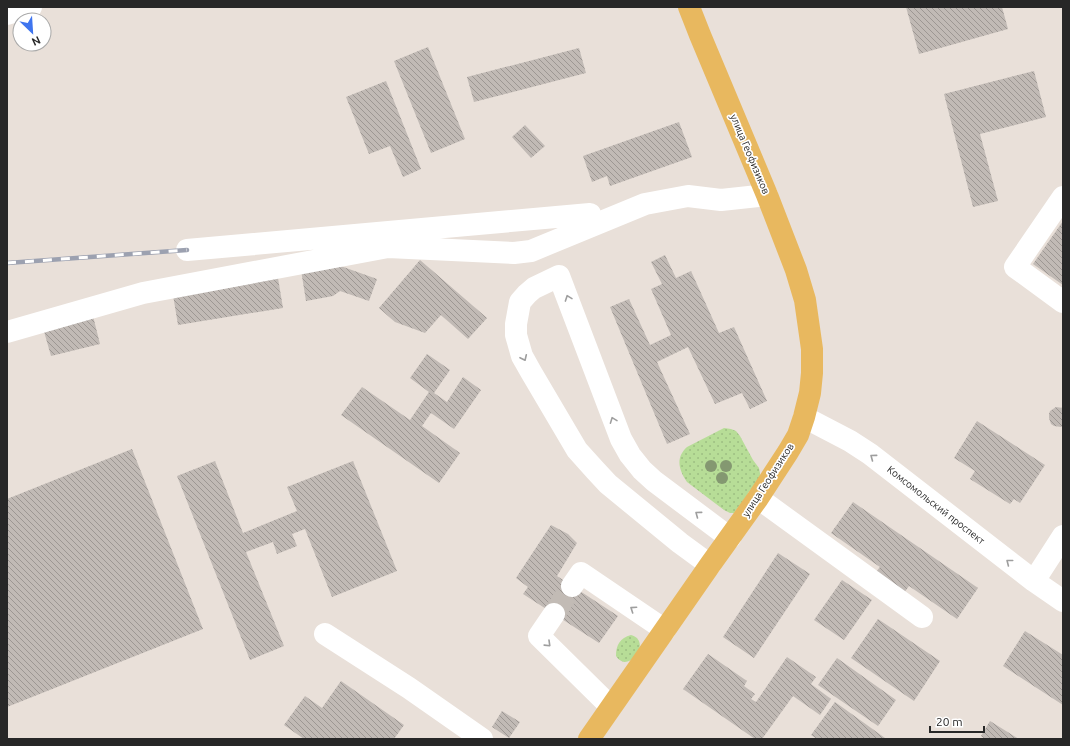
<svg xmlns="http://www.w3.org/2000/svg" width="1070" height="746" font-family="Ubuntu,sans-serif">
<style>
.grass{fill:url(#grass-dots)}
.building{fill:url(#building-back-hatch)}
.lines{fill:none;stroke-linecap:round;stroke-linejoin:round}
.minor-tunnel{stroke:#c2bbb5;stroke-width:22;stroke-dasharray:22 11;stroke-linecap:butt}
.minor{stroke:#fff;stroke-width:22}
.major{stroke:#e8b85f;stroke-width:22}
.rail-casing{stroke:#9ca1b0;stroke-width:4.5}
.rail{stroke:#fff;stroke-width:3;stroke-dasharray:9;stroke-linecap:butt}
.tree{fill:#849871}
.oneway{stroke:#9e9e9e}
.labels{text-anchor:middle;dominant-baseline:central;stroke-width:3.5;stroke-linejoin:round;paint-order:stroke}
.street-label{font-size:10px;fill:#272727;stroke:#fff}
</style>
<defs>
<pattern id="grass-dots" width="8" height="8" patternUnits="userSpaceOnUse"><rect width="8" height="8" fill="#b7dd97"/><path d="M2 2h.1M6 6h.1" fill="none" stroke="#9dbe82" stroke-width="1.8" stroke-linecap="round"/></pattern>
<pattern id="building-back-hatch" width="6" height="6" patternUnits="userSpaceOnUse"><rect width="6" height="6" fill="#c1bab5"/><path d="M-1 5l2 2M0 0l6 6M5-1l2 2" fill="none" stroke="#9d9793"/></pattern>
</defs>
<rect width="100%" height="100%" fill="#e9e0d9"/>
<!-- grass -->
<path class="grass" d="M 724,428 L 731,429 L 736,431 L 740,436 L 753,460 L 759,468 L 760,473 L 760,478 L 734,513 L 730,513 L 724,510 L 687,482 C 679,470 675,458 687,447 Z
M 631,635 C 649,640 636,663 624,662 C 620,661 618,659 616,656 C 616,645 620,638 631,635 Z"/>
<!-- building -->
<path class="building" d="M 906,7 L 1002,7 L 1008,29 L 919,54 Z
M 428,47 L 465,139 L 431,153 L 394,61 Z
M 579,48 L 586,73 L 474,102 L 467,77 Z
M 1034,71 L 1046,117 L 980,134 L 998,201 L 973,207 L 944,94 Z
M 386,81 L 421,169 L 403,177 L 390,146 L 369,154 L 346,97 Z
M 679,122 L 692,157 L 610,186 L 607,176 L 592,182 L 583,156 Z
M 525,125 L 545,146 L 531,158 L 512,137 Z
M 1063,221 L 1063,285 L 1033,264 Z
M 665,255 L 676,278 L 691,271 L 719,333 L 734,327 L 767,401 L 750,409 L 742,393 L 715,404 L 688,347 L 657,362 L 690,434 L 667,444 L 610,307 L 629,299 L 650,345 L 671,335 L 651,289 L 662,284 L 651,262 Z
M 420,260 L 487,318 L 468,339 L 441,315 L 425,333 L 395,322 L 379,308 Z
M 335,264 L 377,279 L 369,301 L 340,291 L 333,296 L 306,301 L 301,270 Z
M 278,278 L 283,308 L 178,325 L 173,295 Z
M 93,316 L 100,344 L 51,356 L 43,328 Z
M 427,354 L 450,370 L 434,393 L 447,402 L 463,377 L 481,390 L 454,429 L 431,413 L 422,426 L 460,453 L 439,483 L 341,415 L 362,387 L 410,420 L 429,392 L 410,378 Z
M 1056,407 L 1063,408 L 1063,426 L 1061,427 L 1054,426 L 1051,424 L 1049,418 L 1049,414 L 1050,411 Z
M 977,421 L 1045,465 L 1020,503 L 1014,499 L 1010,504 L 970,479 L 975,471 L 954,458 Z
M 132,449 L 203,629 L 7,707 L 7,499 Z
M 215,461 L 243,533 L 297,511 L 287,487 L 353,461 L 397,571 L 332,597 L 305,529 L 292,534 L 297,546 L 277,554 L 273,542 L 246,552 L 284,646 L 250,660 L 177,476 Z
M 853,502 L 978,588 L 957,619 L 909,586 L 904,593 L 875,573 L 880,567 L 831,533 Z
M 551,525 L 568,534 L 577,543 L 557,576 L 618,616 L 599,643 L 523,594 L 528,587 L 516,578 Z
M 778,553 L 810,574 L 754,658 L 723,637 Z
M 842,580 L 872,600 L 844,640 L 814,620 Z
M 878,619 L 940,661 L 914,701 L 851,658 Z
M 1025,631 L 1063,655 L 1063,705 L 1003,666 Z
M 708,654 L 747,681 L 744,686 L 755,694 L 751,699 L 756,702 L 787,657 L 816,677 L 811,684 L 831,699 L 820,715 L 793,696 L 762,739 L 755,739 L 683,689 Z
M 837,658 L 896,700 L 878,726 L 818,685 Z
M 341,681 L 404,725 L 394,739 L 304,739 L 284,725 L 305,696 L 322,708 Z
M 835,702 L 885,738 L 885,739 L 817,739 L 811,735 Z
M 502,711 L 520,722 L 509,738 L 492,727 Z
M 990,721 L 1019,739 L 985,739 L 981,736 Z"/>
<g class="lines">
<!-- minor-tunnel -->
<path class="minor-tunnel" d="M 554,614 L 572,586"/>
<!-- minor -->
<path class="minor" d="M 7,14 L 31,7
M 1063,197 L 1015,267 L 1063,302
M 187,250 L 590,214
M 7,332 L 143,293 L 388,247 L 514,253 L 531,251 L 645,204 L 688,196 L 721,200 L 767,195
M 804,417 L 850,441 L 870,454 L 1034,581 L 1063,601
M 758,498 L 922,617
M 710,565 L 680,543 L 608,484 L 595,470 L 577,450 L 531,372 L 522,356 L 516,335 L 516,324 L 520,302 L 527,294 L 534,288 L 559,276 L 621,439 L 630,455 L 642,470 L 654,481 L 730,538
M 1034,581 L 1063,536
M 572,586 L 581,573 L 665,630
M 554,614 L 539,636 L 611,707
M 325,634 L 409,688 L 482,739"/>
<!-- major -->
<path class="major" d="M 589,739 L 710,565 L 758,498 L 788,452 L 798,435 L 804,417 L 810,393 L 812,373 L 812,349 L 805,300 L 796,270 L 767,195 L 700,35 L 689,7"/>
<defs>
<path id="rail" d="M 7,263 L 187,250"/>
</defs>
<!-- rail casing -->
<use href="#rail" class="rail-casing"/>
<!-- rail -->
<use href="#rail" class="rail"/>
</g>
<!-- trees -->
<g class="tree">
<circle cx="711" cy="466" r="6"/>
<circle cx="726" cy="466" r="6"/>
<circle cx="722" cy="478" r="6"/>
</g>
<!-- one-way arrows -->
<defs><path id="oneway-chevron" d="M-2-3.5L2.5 0L-2 3.5" fill="none" stroke-width="1.6" stroke-linecap="round" stroke-linejoin="round"/></defs>
<g class="oneway">
<use href="#oneway-chevron" transform="translate(568 298) rotate(-110)"/>
<use href="#oneway-chevron" transform="translate(524 358) rotate(65)"/>
<use href="#oneway-chevron" transform="translate(613 420) rotate(-111)"/>
<use href="#oneway-chevron" transform="translate(873 457) rotate(-143)"/>
<use href="#oneway-chevron" transform="translate(698 514) rotate(-143)"/>
<use href="#oneway-chevron" transform="translate(1009 562) rotate(-142)"/>
<use href="#oneway-chevron" transform="translate(633 609) rotate(-146)"/>
<use href="#oneway-chevron" transform="translate(548 644) rotate(44)"/>
</g>
<g class="labels">
<!-- street labels -->
<g class="street-label">
<text transform="translate(750 154) rotate(67)">улица Геофизиков</text>
<text transform="translate(768 480) rotate(-57)">улица Геофизиков</text>
<text transform="translate(936 505) rotate(38)">Комсомольский проспект</text>
</g>
</g>
<!-- border -->
<rect width="1070" height="746" fill="none" stroke="#272727" stroke-width="16"/>
<!-- north arrow -->
<g transform="translate(32 32) rotate(155)"><circle r="19" fill="#ffffff" stroke="#a9a9a9"/>
<path d="M0-3L7 15L0 10L-7 15Z" fill="#3f75ef"/>
<text y="-6" font-size="11" font-weight="bold" text-anchor="middle" fill="#272727">N</text>
</g>
<!-- scale -->
<path d="M930 726v6h54v-6" fill="none" stroke="#272727" stroke-width="2"/>
<text x="936" y="726" font-size="12" fill="#272727" stroke="#ffffff" stroke-width="3" paint-order="stroke">20 m</text>
</svg>
